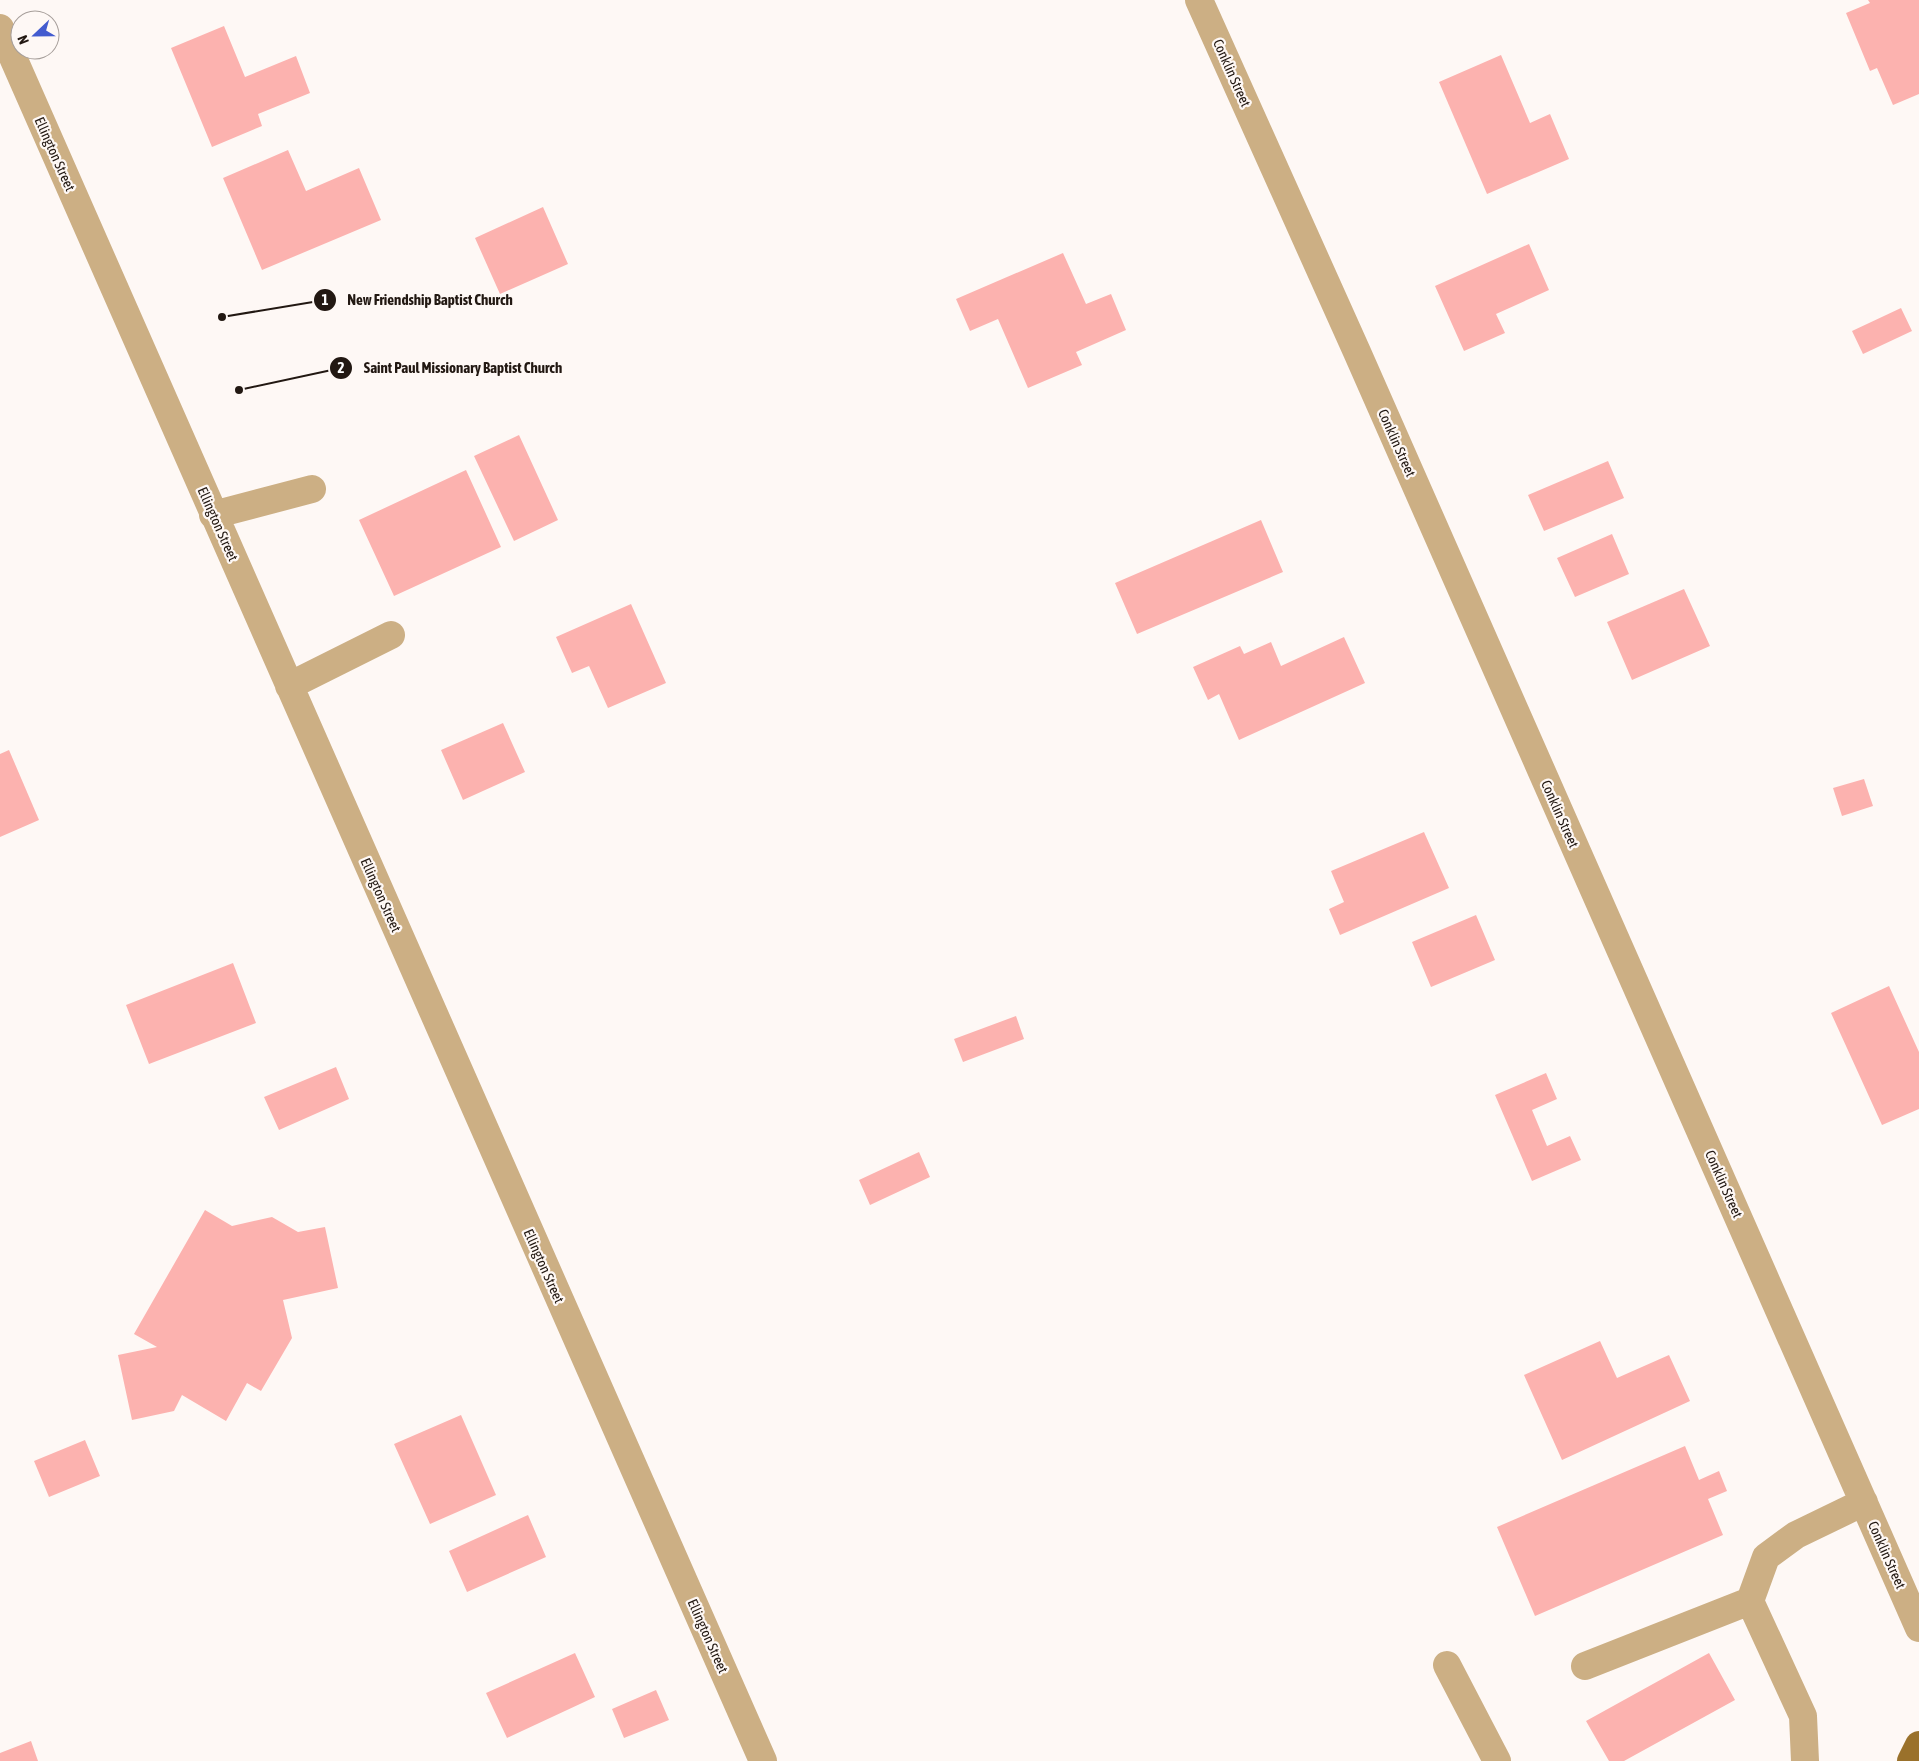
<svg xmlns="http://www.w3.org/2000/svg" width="1919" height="1761" font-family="'Asap Condensed',sans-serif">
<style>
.building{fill:#fcb2af}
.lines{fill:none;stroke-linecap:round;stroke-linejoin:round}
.minor{stroke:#ccaf84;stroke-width:28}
.major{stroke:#9a712b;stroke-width:28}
.labels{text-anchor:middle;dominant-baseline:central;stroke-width:4.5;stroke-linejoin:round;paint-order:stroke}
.street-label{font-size:14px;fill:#221812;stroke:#fef8f5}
.leader{fill:none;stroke:#221812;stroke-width:2}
.callout-dot{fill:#221812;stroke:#fef8f5;stroke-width:2}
.mark-label{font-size:15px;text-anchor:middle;font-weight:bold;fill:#fff}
.callout-label{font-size:15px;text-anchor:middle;font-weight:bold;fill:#221812;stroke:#fef8f5;stroke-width:4.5;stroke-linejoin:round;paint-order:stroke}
</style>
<rect width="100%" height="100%" fill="#fef8f5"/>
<!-- building -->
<path class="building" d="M 1868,0 L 1919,0 L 1919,94 L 1893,105 L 1877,68 L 1870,71 L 1846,13 L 1870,3 Z
M 224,26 L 245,77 L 296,56 L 310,93 L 258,114 L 262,126 L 212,147 L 171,48 Z
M 1501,55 L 1530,123 L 1550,114 L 1569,159 L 1487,194 L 1439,82 Z
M 288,150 L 306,191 L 359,168 L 381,220 L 262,270 L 223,178 Z
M 543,207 L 568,264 L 500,294 L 475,238 Z
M 1529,244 L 1549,290 L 1496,314 L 1505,333 L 1464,351 L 1435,286 Z
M 1063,253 L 1086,304 L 1111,294 L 1126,330 L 1076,352 L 1082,365 L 1028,388 L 998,319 L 970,331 L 956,299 Z
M 1901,308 L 1912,331 L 1863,354 L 1852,331 Z
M 519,435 L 558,520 L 514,541 L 474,456 Z
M 1608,461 L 1624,498 L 1544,531 L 1528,495 Z
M 466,470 L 501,547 L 394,596 L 359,520 Z
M 1261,520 L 1283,572 L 1137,634 L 1115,583 Z
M 1612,534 L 1629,574 L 1575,597 L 1557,558 Z
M 1684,589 L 1710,646 L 1632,680 L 1607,622 Z
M 631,604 L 666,683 L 608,708 L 589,666 L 572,673 L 556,637 Z
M 1344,637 L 1365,683 L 1239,740 L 1219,694 L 1208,700 L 1193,667 L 1240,646 L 1244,654 L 1271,642 L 1281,666 Z
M 503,723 L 525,772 L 463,800 L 441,750 Z
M 9,750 L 39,820 L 0,837 L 0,754 Z
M 1864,779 L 1873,806 L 1842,816 L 1833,788 Z
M 1424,832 L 1449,888 L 1340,935 L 1329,909 L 1344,902 L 1331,871 Z
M 1476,915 L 1495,960 L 1431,987 L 1412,942 Z
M 233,963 L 256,1023 L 149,1064 L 126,1005 Z
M 1889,986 L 1919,1052 L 1919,1109 L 1882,1125 L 1831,1013 Z
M 1016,1016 L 1024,1039 L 963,1062 L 954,1039 Z
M 336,1067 L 349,1099 L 279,1130 L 264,1097 Z
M 1546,1073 L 1557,1099 L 1532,1110 L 1547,1146 L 1570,1136 L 1581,1160 L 1532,1181 L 1495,1095 Z
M 919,1152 L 930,1177 L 870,1205 L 859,1180 Z
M 205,1210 L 232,1226 L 272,1217 L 298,1232 L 325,1227 L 338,1288 L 283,1300 L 292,1338 L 261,1391 L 247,1383 L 226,1421 L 182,1395 L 174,1411 L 132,1420 L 118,1355 L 157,1347 L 134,1334 Z
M 1600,1341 L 1617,1378 L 1669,1355 L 1690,1401 L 1562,1460 L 1524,1375 Z
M 461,1415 L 496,1495 L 430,1524 L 394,1444 Z
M 85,1440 L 100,1476 L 49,1497 L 34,1461 Z
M 1685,1446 L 1699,1480 L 1719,1471 L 1727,1491 L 1708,1499 L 1723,1535 L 1535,1616 L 1497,1527 Z
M 528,1515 L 546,1557 L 467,1592 L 449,1551 Z
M 575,1653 L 595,1697 L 507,1738 L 486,1693 Z
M 1709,1653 L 1735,1700 L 1624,1761 L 1609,1761 L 1586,1721 Z
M 656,1690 L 669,1720 L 624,1738 L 612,1709 Z
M 31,1741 L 38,1761 L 0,1761 L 0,1753 Z"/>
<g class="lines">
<!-- minor -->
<path class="minor" d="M 1199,0 L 1357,352 L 1919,1628
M 0,28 L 763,1761
M 213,515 L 312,489
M 289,686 L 391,635
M 1447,1665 L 1497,1761
M 1585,1666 L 1750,1601
M 1805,1761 L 1803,1716 L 1750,1601 L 1766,1557 L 1796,1535 L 1864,1502"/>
<!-- major -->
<path class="major" d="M 1911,1761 L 1919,1745"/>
</g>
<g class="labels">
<!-- street labels -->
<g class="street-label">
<text transform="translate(1232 73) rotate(66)">Conklin Street</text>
<text transform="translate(55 154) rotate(66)">Ellington Street</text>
<text transform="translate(1397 443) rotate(66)">Conklin Street</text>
<text transform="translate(218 524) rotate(66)">Ellington Street</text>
<text transform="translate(1560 814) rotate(66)">Conklin Street</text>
<text transform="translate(381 895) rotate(66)">Ellington Street</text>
<text transform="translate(1724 1184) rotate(66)">Conklin Street</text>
<text transform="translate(544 1266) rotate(66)">Ellington Street</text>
<text transform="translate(1887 1555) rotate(66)">Conklin Street</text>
<text transform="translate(708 1636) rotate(66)">Ellington Street</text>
</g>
</g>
<!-- callouts -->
<path class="leader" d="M222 317L325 300M239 390L341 368"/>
<g class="callout-dot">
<circle cx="222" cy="317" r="5"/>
<circle cx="239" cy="390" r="5"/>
<circle cx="325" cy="300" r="12"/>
<circle cx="341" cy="368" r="12"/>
</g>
<g class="mark-label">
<text x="325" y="305">1</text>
<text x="341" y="373">2</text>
</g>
<g class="callout-label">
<text x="430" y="305">New Friendship Baptist Church</text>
<text x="463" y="373">Saint Paul Missionary Baptist Church</text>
</g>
<!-- north arrow -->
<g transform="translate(35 35) rotate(248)"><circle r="24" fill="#fef8f5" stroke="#a69e9a"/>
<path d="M0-4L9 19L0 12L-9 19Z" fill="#435bcf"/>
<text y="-8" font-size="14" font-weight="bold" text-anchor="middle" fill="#221812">N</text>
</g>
</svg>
